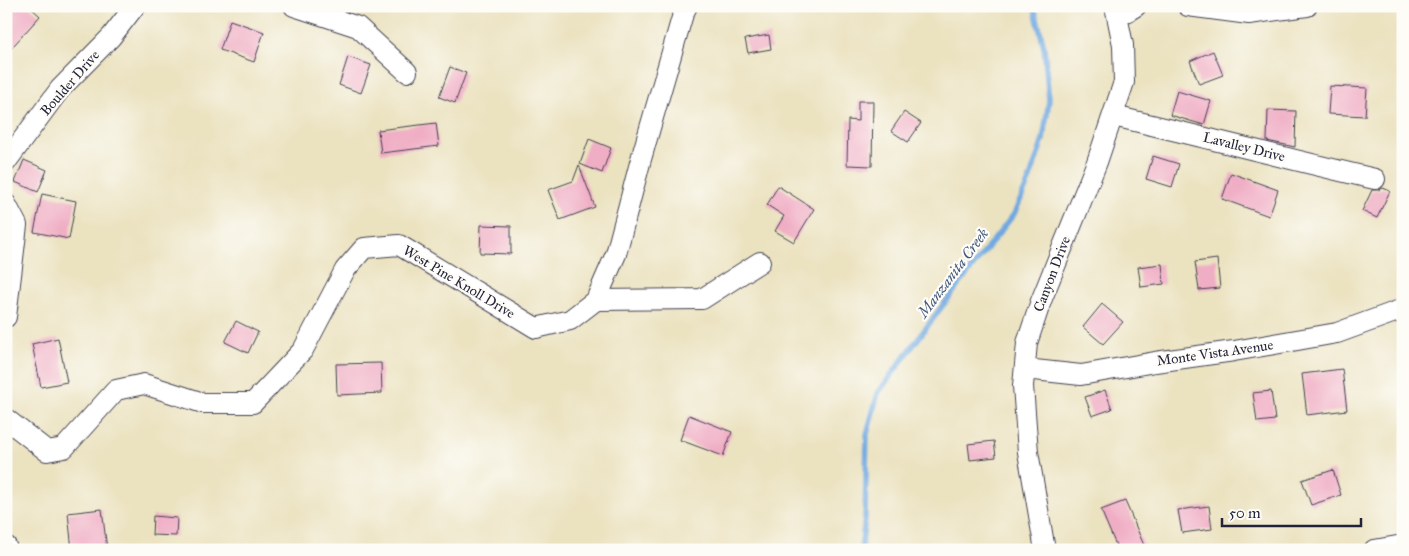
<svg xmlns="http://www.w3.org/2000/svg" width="1409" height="556" font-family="'IM FELL Great Primer',serif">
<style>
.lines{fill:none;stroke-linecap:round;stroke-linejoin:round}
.stream{stroke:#70a9e0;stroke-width:5.5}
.building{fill:#f0aec5}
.street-casing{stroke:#403f4f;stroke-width:22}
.street{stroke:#fff;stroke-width:20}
.labels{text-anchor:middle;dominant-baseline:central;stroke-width:4.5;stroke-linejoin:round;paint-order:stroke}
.street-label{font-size:14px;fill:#22223b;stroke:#fdfcf7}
.water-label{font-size:15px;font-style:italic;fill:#41587d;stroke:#fdfcf7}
</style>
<rect width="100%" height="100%" fill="#fdfcf7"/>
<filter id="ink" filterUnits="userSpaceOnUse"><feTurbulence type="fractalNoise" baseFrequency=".02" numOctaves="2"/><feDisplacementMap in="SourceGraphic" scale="10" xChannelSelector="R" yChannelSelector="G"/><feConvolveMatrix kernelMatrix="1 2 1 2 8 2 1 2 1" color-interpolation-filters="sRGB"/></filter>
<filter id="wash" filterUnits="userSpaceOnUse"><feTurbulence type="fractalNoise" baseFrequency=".0096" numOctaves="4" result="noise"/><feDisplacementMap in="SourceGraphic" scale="20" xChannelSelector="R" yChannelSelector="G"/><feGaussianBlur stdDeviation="1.12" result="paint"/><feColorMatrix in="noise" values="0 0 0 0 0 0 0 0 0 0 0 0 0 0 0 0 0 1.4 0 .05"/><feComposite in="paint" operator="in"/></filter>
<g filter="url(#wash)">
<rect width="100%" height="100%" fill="#ebe2c0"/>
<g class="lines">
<!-- stream -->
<path class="stream" d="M 861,550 L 865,518 L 867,434 L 878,393 L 940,309 L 1014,214 L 1029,181 L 1043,140 L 1049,100 L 1044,47 L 1034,6"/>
</g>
<g id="blocks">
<!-- building -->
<path class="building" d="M 6,6 L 29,6 L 40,16 L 6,54 Z
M 230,20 L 264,32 L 254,62 L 220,50 Z
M 769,35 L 771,49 L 748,53 L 745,39 Z
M 1213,51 L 1223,75 L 1199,84 L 1190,61 Z
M 348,57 L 371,65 L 361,93 L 339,85 Z
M 450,67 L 466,73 L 455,103 L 439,97 Z
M 1330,86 L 1367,88 L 1365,116 L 1328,114 Z
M 1177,91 L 1211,101 L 1204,125 L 1170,115 Z
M 858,101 L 873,101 L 872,166 L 847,165 L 848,120 L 858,121 Z
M 1268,110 L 1296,111 L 1295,147 L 1267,141 Z
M 904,112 L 921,123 L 908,142 L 891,131 Z
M 436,123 L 439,146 L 381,153 L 378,130 Z
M 589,139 L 611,148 L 602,173 L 580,164 Z
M 1153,156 L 1179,164 L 1172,187 L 1146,179 Z
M 24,160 L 47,170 L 38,192 L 15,182 Z
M 579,165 L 595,207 L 560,220 L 548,190 L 573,181 Z
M 1231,173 L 1278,190 L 1269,216 L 1222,199 Z
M 778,186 L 814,209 L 794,242 L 775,231 L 784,216 L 767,205 Z
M 1383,188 L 1390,191 L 1377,218 L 1362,211 L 1372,190 L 1378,190 Z
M 42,194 L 76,201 L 69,239 L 34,232 Z
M 481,225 L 511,226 L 511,254 L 480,253 Z
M 1217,259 L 1220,288 L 1199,290 L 1195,262 Z
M 1162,264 L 1164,284 L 1141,287 L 1138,267 Z
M 1102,304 L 1123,322 L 1103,344 L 1083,327 Z
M 236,321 L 258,332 L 248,353 L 225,342 Z
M 58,338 L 67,382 L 41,387 L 32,344 Z
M 381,363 L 382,393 L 337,395 L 336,364 Z
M 1342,369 L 1347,410 L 1307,415 L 1302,374 Z
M 1105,390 L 1112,409 L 1092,416 L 1085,397 Z
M 1271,391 L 1275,420 L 1257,422 L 1253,393 Z
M 689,415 L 732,432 L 723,456 L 680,440 Z
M 994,441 L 996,457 L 970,460 L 968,444 Z
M 1333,470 L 1341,495 L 1311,505 L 1302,480 Z
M 1125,501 L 1146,550 L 1118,550 L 1101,510 Z
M 1209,506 L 1212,529 L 1182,533 L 1178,510 Z
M 102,509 L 107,550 L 72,550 L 68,513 Z
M 153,516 L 177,518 L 176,536 L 152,535 Z"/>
</g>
</g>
<g filter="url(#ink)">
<use href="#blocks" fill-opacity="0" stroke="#403f4f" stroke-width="1"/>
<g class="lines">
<defs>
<path id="street" d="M 294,6 L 358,27 L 407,72
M 1188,6 L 1249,14 L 1307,6
M 1118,17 L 1136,6
M 1113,116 C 1201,136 1288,159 1375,179
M 6,162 L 60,89 L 111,37 L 135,6
M 6,204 L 17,225 L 6,317
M 596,300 L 702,299 L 760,262
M 1025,369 L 1081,375 L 1155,362 L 1234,351 L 1337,333 L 1403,309
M 6,419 L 47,451 L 64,448 L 116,390 L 144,384 L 203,403 L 253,403 L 303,350 L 345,270 L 364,248 L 399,245 L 536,328 L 570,320 L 596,300 L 616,254 L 641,159 L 683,14 L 687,6
M 6,546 L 7,550
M 1045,550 L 1028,452 L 1023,386 L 1027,343 L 1041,301 L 1097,162 L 1124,82 L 1123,45 L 1115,6
M 1374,550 L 1403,545"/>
</defs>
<!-- street casing -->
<use href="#street" class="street-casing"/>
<!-- street -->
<use href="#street" class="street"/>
</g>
</g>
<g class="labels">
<!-- street labels -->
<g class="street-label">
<text transform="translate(70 83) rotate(-49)">Boulder Drive</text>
<text transform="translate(1244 147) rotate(14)">Lavalley Drive</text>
<text transform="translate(1052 274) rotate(-69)">Canyon Drive</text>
<text transform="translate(459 282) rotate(31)">West Pine Knoll Drive</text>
<text transform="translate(1215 353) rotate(-8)">Monte Vista Avenue</text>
</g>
<!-- water labels -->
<g class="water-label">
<text transform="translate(953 273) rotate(-53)">Manzanita Creek</text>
</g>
</g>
<!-- margin -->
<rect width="1409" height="556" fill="none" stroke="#fdfcf7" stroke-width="25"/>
<!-- scale -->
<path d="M1222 518v8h139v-8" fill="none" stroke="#22223b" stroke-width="2.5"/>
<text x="1229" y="518" font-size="15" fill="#22223b" stroke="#fdfcf7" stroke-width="4" paint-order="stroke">50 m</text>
</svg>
